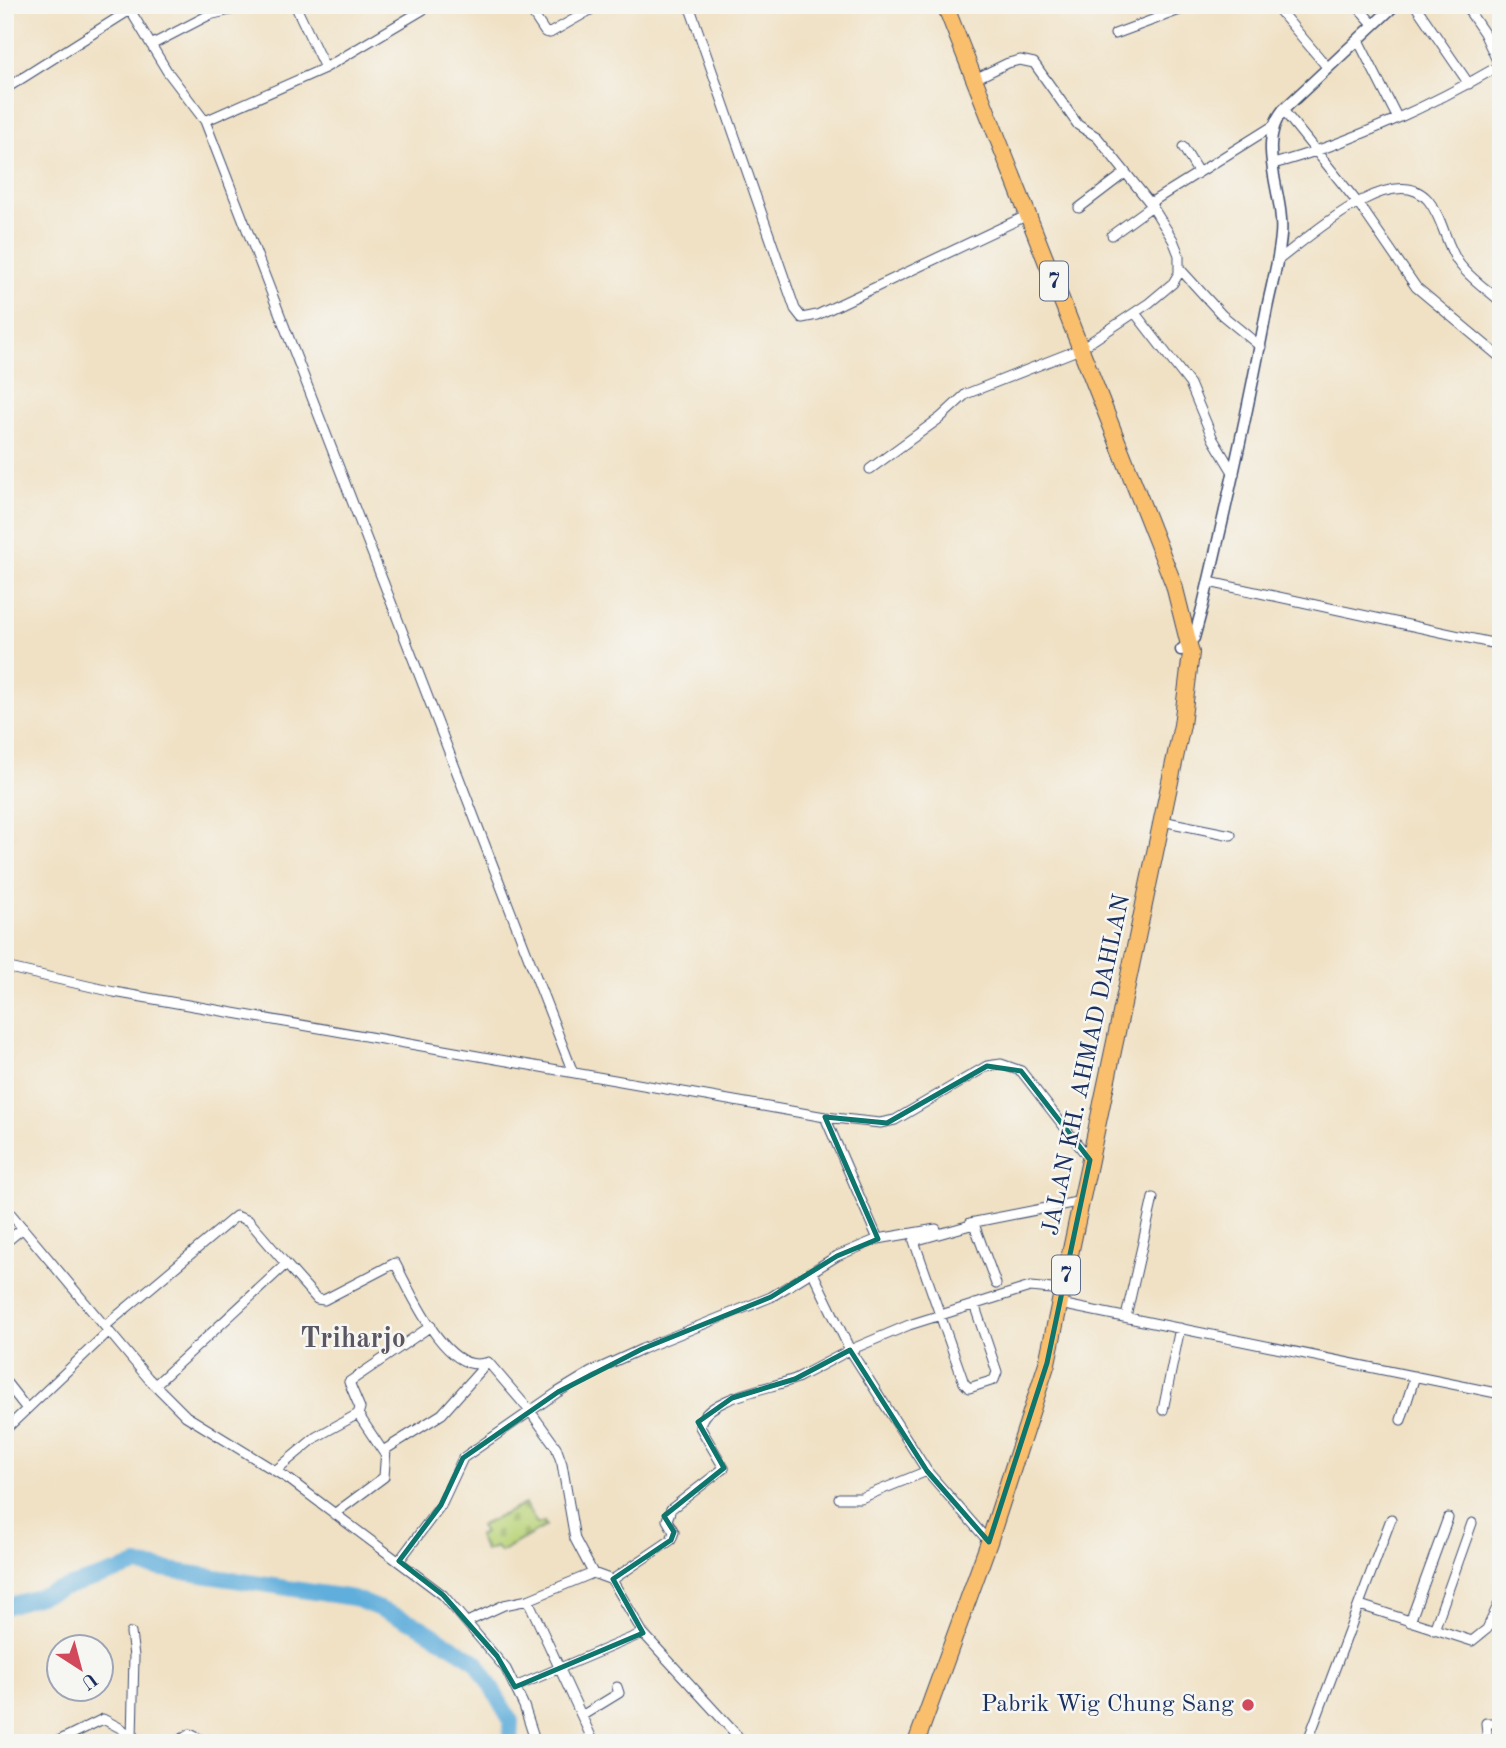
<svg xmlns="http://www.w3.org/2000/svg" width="1506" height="1748" font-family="'Old Standard TT',serif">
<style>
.cemetery{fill:url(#cemetery-stones);stroke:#6a816b;stroke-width:2}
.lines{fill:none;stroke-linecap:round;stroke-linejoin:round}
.river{stroke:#61aedb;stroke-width:16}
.minor-casing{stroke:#3b4a6d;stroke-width:11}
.tertiary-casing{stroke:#3b4a6d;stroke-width:13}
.trunk-casing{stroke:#3b4a6d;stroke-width:18}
.minor{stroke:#fff;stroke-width:9}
.tertiary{stroke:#fff;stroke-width:10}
.trunk{stroke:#f9bf6d;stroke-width:16}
.marked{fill:none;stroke:#0f766e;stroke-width:5;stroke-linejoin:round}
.poi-dot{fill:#d1495b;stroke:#f6f6f2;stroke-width:2.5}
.labels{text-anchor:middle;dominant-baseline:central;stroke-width:5;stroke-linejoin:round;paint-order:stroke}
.shield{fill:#f6f6f2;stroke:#5d6b8a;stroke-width:2}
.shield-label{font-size:23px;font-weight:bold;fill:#1b2f5e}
.street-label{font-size:24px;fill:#1b2f5e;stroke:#f6f6f2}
.poi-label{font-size:24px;fill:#1b2f5e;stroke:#f6f6f2;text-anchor:end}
.quarter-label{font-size:28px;font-weight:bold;fill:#5c5662;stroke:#f6f6f2}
</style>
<defs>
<pattern id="cemetery-stones" width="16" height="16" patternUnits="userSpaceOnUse" patternTransform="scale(1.75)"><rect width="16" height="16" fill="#b9d378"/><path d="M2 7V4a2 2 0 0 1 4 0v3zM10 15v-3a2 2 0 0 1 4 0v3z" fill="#9eb56a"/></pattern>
</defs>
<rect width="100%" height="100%" fill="#f6f6f2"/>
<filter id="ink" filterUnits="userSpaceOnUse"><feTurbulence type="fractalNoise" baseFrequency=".0143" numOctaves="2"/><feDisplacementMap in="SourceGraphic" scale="14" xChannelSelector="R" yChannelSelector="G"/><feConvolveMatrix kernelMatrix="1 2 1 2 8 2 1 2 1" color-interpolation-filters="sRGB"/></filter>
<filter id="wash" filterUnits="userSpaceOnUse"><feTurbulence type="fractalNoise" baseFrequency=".00686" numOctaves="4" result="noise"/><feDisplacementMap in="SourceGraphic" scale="28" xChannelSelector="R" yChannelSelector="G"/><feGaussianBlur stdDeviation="1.57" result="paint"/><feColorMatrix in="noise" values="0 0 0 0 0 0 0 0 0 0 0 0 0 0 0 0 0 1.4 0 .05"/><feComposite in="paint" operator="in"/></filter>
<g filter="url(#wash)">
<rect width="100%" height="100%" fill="#f0e1c4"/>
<!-- cemetery -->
<path class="cemetery" d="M 525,1504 L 537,1524 L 544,1522 L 546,1526 L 500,1552 L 496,1547 L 485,1551 L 478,1536 L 484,1533 L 480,1526 Z"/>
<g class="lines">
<!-- river -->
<path class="river" d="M 5,1607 L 137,1565 L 353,1598 L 416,1624 L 476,1661 L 511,1721 L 510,1743"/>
</g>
</g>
<g filter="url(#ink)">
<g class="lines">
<defs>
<path id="minor" d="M 127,5 L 167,71 L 205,121 L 572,1070
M 295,5 L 325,68
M 527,5 L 545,32 L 550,33 L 599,5
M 689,5 L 795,309 L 802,318 L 817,315 L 1028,215
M 1356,5 L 1374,25
M 1415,5 L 1469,84
M 1465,5 L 1484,33 L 1501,69
M 1279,10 L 1328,68
M 1115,34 L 1193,5
M 1358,40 L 1397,117
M 151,45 L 209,15 L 252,5
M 5,89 L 130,10
M 1283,110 L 1361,207 L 1416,287 L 1501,358
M 205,121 L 325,68 L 431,5
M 1183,147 L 1198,172
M 1273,164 C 1348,144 1432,105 1499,66
M 1150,203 L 1273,126
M 1079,208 L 1125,173
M 1112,235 L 1152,206
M 1277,261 C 1307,239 1393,159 1428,200 C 1443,218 1445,243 1458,262 C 1469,278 1487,289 1501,302
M 1180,269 L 1222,315 L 1261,347
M 1135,313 L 1190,384 L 1213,439 L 1234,474
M 870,469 L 940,418 L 966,394 L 1080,349 L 1149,303 L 1173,283 L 1179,273 L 1179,255 L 1173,240 L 1150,203 L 1097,137 L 1078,125 L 1034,63 L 1020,60 L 1008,63 L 975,79
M 1209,582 L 1501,645
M 1162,821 L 1231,835
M 5,967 L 114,992 L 825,1117 L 880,1123 L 895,1120 L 987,1066 L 1001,1064 L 1021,1071 L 1090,1160
M 825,1117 L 878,1239 L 936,1229
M 5,1207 L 148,1378 L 186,1416 L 290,1480 L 443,1595 L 506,1669 L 524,1706 L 536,1743
M 970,1223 L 1082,1201
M 5,1243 L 23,1228
M 974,1304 L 997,1372 L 994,1380 L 969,1388 L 964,1383 L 914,1241 L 974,1224 L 996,1284
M 1060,1304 L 1501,1394
M 1126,1317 L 1153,1198
M 105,1326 L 236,1216 L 249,1221 L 286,1264
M 5,1381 L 27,1409 L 109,1331
M 155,1385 L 286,1264 L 317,1299 L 324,1300 L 395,1263 C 410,1290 445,1374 484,1363
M 1163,1410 L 1180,1328
M 358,1414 L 384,1453
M 1401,1420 L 1415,1376
M 5,1430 L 27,1409
M 275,1471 L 316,1437 L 358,1414 L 360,1408 L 349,1382 L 431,1326
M 839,1498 L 861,1498 L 927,1471
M 334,1514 L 384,1477 L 386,1449 L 442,1414 L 488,1362 L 530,1411 L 556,1447 L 562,1464 L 575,1539 L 593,1573
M 989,1542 L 927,1471 L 850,1350 L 909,1325 L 1017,1291 L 1030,1287 L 1063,1290
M 399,1561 L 441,1505 L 463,1458 L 558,1392 L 591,1372 L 642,1349 L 771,1297 L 837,1256 L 878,1239
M 612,1580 L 671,1540 L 674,1532 L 667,1520 L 671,1509 L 724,1468 L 700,1427 C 702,1397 775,1388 797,1378 C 815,1369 833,1359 850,1350 L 812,1271
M 1360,1605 L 1472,1641 L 1487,1629 L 1501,1599
M 467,1622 L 504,1605 L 528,1600 L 594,1743
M 1410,1622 L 1448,1518
M 1434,1630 L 1472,1523
M 131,1633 L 134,1656 L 132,1738
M 643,1633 L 744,1743
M 515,1687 L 643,1633 L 612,1580 L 593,1573 L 528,1600
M 583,1715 L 619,1693 L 617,1687
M 54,1743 L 103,1719 L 122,1729 L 134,1740
M 175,1743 L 190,1734 L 208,1743
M 1307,1743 L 1391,1519
M 1488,1743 L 1486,1723 L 1501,1723"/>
<path id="tertiary" d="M 1181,650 L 1194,638 L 1203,605 C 1226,508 1248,411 1266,313 C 1271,287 1279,261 1281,235 C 1285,195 1255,145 1283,110 L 1395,5"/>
<path id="trunk" d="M 916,1743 L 989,1542 L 1047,1363 L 1182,725 L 1191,653 L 1174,585 L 945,5"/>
</defs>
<!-- minor casing -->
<use href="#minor" class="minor-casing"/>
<!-- tertiary casing -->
<use href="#tertiary" class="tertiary-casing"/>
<!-- trunk casing -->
<use href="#trunk" class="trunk-casing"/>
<!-- minor -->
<use href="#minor" class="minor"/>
<!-- tertiary -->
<use href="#tertiary" class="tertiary"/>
<!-- trunk -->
<use href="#trunk" class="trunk"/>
</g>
</g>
<!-- marked area -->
<path class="marked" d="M 987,1066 L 1021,1071 L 1090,1160 L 1047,1363 L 989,1542 L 927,1471 L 850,1350 L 795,1379 L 732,1398 L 698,1422 L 724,1468 L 664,1516 L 674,1532 L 671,1540 L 613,1579 L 643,1633 L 515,1687 L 497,1656 L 443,1595 L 399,1561 L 441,1505 L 463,1458 L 558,1392 L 642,1349 L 771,1297 L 837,1256 L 878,1239 L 825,1117 L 887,1123 Z"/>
<!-- markers -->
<circle class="poi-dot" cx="1248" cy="1705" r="7"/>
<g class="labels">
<!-- shield labels -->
<g class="shield">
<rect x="1040" y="261.5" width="28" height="39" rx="5"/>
<rect x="1052" y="1255.5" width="28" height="39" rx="5"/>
</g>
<g class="shield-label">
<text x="1054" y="281">7</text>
<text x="1066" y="1275">7</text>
</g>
<!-- street labels -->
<g class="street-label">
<text transform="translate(1087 1065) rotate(-78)">JALAN KH. AHMAD DAHLAN</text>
</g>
<!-- poi labels -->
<g class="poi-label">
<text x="1234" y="1705">Pabrik Wig Chung Sang</text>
</g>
<!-- quarter labels -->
<g class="quarter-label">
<text x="353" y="1340">Triharjo</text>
</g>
</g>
<!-- margin -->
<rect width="1506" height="1748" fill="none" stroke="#f6f6f2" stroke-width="28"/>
<!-- north arrow -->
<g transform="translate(80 1668) rotate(144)"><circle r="33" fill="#f6f6f2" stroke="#9ea6b7" stroke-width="2"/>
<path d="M0-5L12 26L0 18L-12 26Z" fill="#d1495b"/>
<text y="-10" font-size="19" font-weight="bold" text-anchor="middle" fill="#1b2f5e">U</text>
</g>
</svg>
